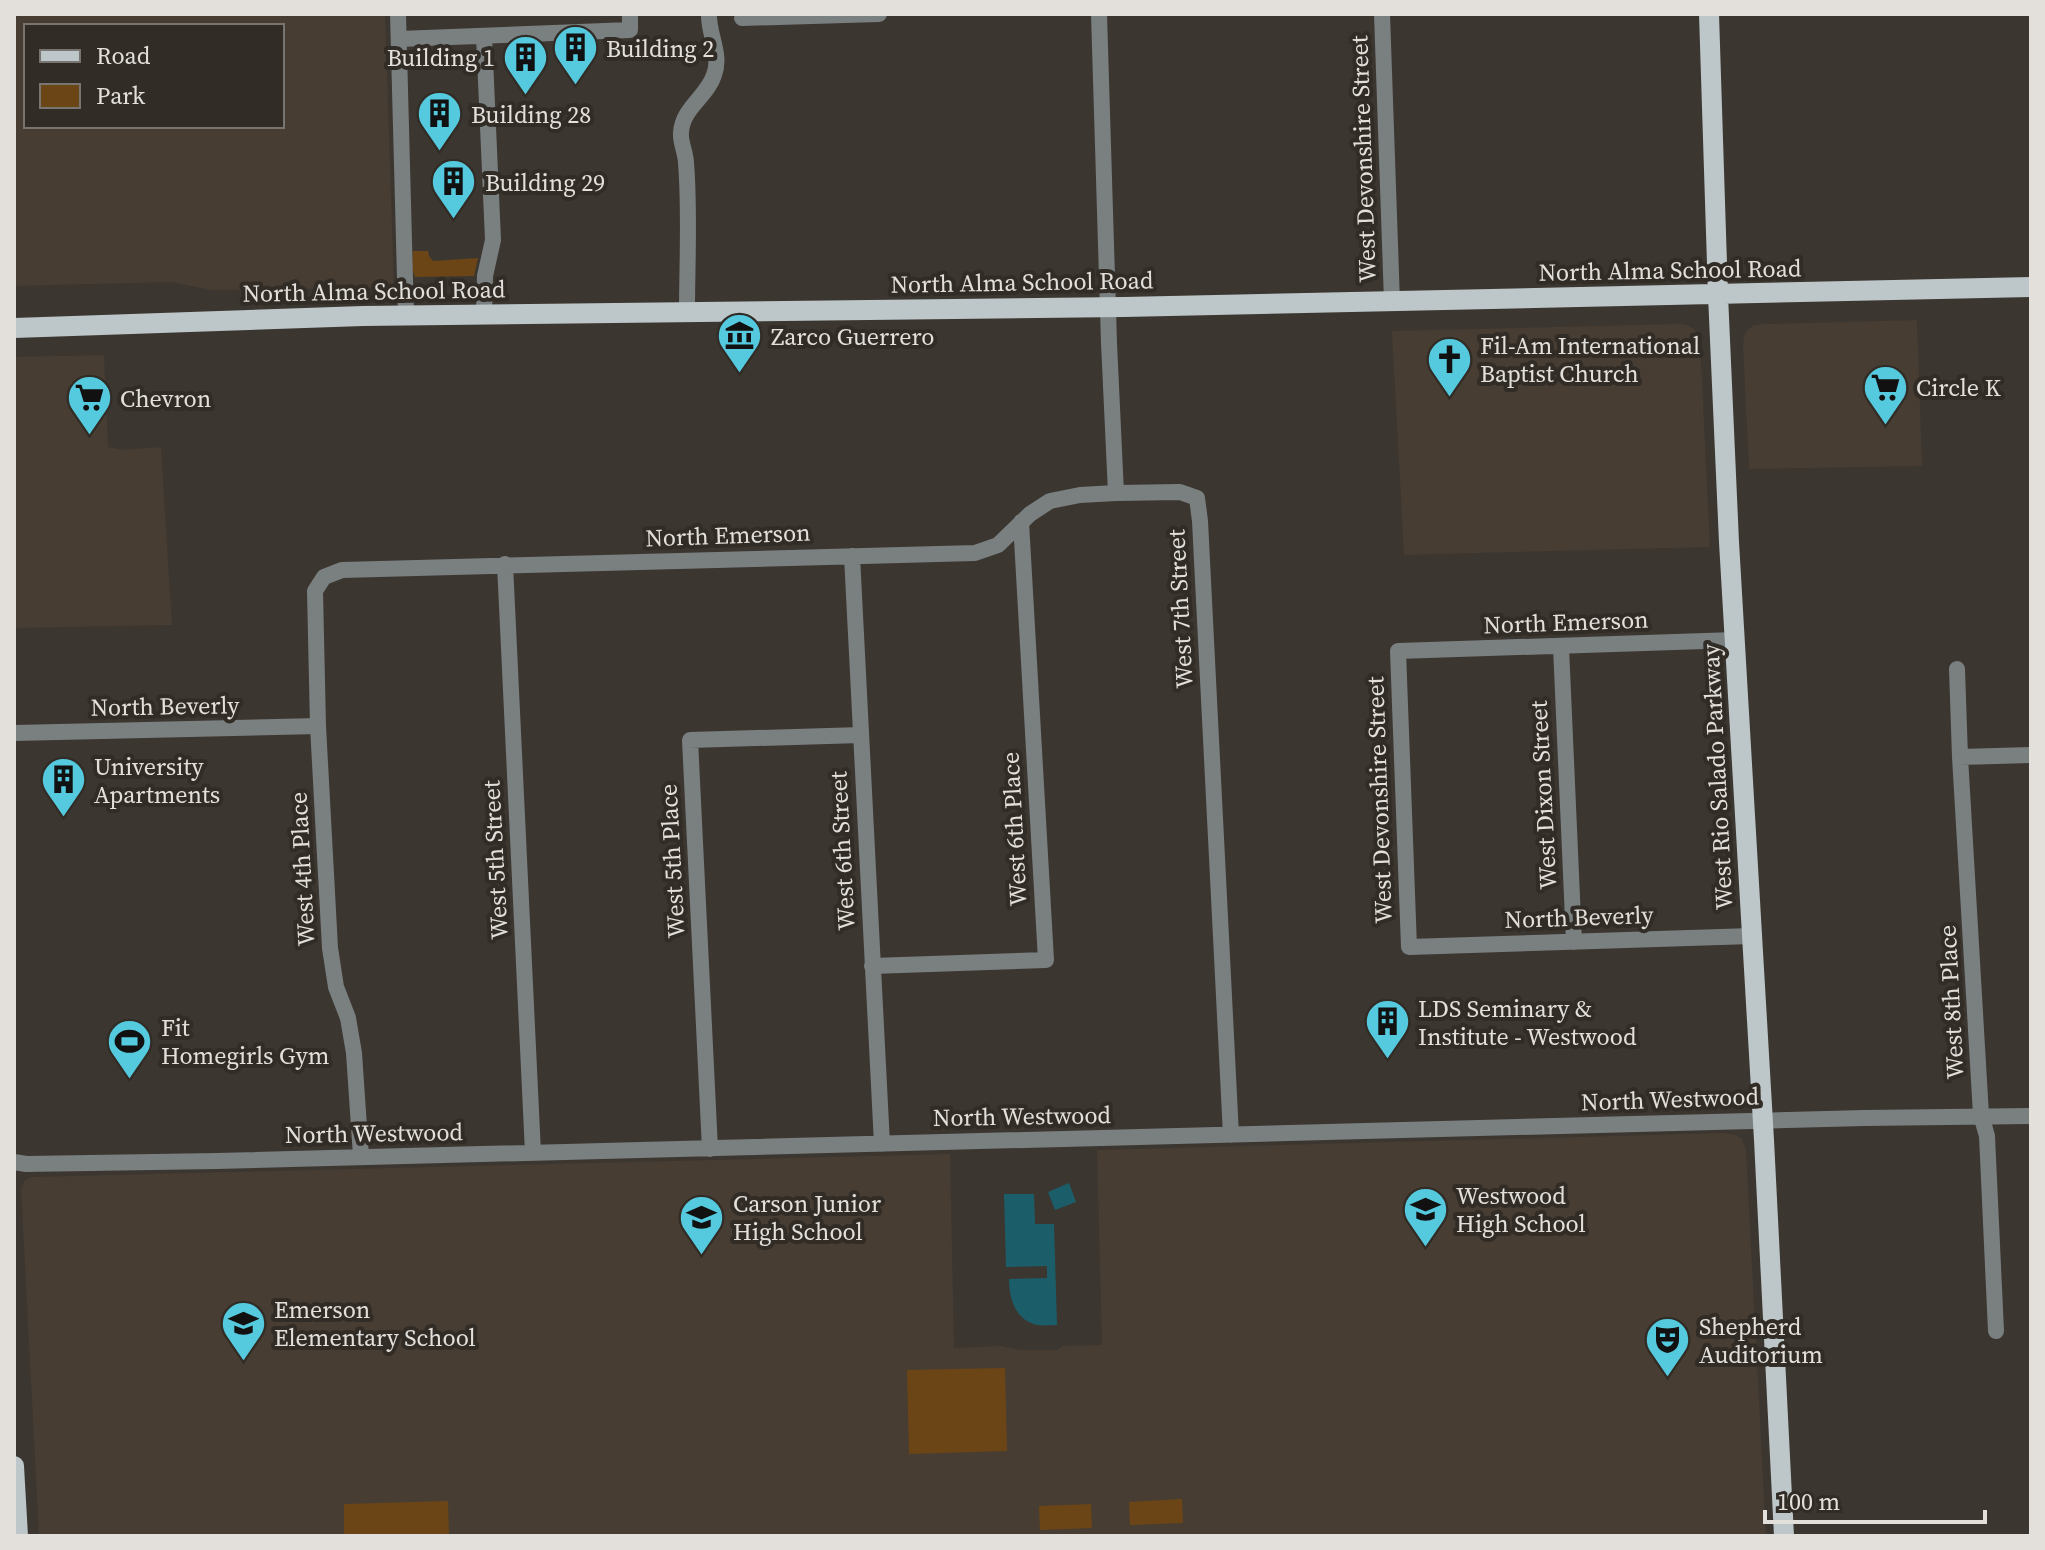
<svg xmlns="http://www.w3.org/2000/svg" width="2045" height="1550" font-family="'Source Serif 4',serif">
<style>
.built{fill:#473d33;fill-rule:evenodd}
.green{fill:#6c4517}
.water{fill:#1b5e6a}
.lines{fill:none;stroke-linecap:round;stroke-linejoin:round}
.minor{stroke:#7a7f80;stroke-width:16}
.major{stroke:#bdc6c8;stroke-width:20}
.labels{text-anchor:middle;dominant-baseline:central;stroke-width:8;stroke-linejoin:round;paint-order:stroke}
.poi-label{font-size:24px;fill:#e3e0dc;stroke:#312c26;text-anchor:start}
.street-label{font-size:24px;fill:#e3e0dc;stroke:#312c26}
</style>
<rect width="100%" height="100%" fill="#3b3630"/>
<!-- built -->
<path class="built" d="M 14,14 L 385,14 L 394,288 L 210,290 L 172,282 L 14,286 ZM 26,26 L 282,26 L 282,126 L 26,126 Z
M 1917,320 L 1922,466 L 1749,469 L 1743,346 L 1744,336 L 1747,330 L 1754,325 L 1765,324 Z
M 1680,324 L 1690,326 L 1697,332 L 1700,341 L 1710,547 L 1404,555 L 1392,331 Z
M 104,355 L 108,447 L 123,450 L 161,447 L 172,625 L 14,628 L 14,357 Z
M 1724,1133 L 1736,1135 L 1742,1139 L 1746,1150 L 1766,1536 L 39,1536 L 21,1188 L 25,1180 L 32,1177 L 950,1154 L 954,1348 L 1000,1346 L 1020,1350 L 1057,1350 L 1063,1346 L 1102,1345 L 1097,1150 Z"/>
<!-- green -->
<path class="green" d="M 413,251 L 428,251 L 429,256 L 433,261 L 478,258 L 474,276 L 415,277 L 412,268 Z
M 1005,1368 L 1007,1451 L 909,1454 L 907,1370 Z
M 1182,1499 L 1183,1523 L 1130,1525 L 1129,1502 Z
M 448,1501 L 449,1536 L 344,1536 L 344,1504 Z
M 1091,1504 L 1092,1528 L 1040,1530 L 1039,1506 Z"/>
<!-- water -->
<path class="water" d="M 1069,1183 L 1076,1202 L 1055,1210 L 1048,1192 Z
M 1004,1194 L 1034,1194 L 1035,1224 L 1054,1224 L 1057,1325 C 1051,1325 1043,1326 1037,1325 C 1015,1320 1009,1298 1009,1279 L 1047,1278 L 1047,1266 L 1006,1267 Z"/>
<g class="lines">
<!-- minor -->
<path class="minor" d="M 398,14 L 406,316
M 1099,14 L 1109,343 L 1116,493
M 1382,14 L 1392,302
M 742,18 L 879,14
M 484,36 L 493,240 L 485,276 L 484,314
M 399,39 L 630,30 L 630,14
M 687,312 C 687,263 690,212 686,163 C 686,153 680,142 681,133 C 682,108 707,97 714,75 C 722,54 708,34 709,14
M 852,556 L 882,1144
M 505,564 L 533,1153
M 1735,640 L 1398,651 L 1409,947 L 1752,936
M 1561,647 L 1574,942
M 1957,669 L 1960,757 L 1981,1115 L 1987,1136 L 1996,1331
M 14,733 L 318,726
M 1960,757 L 2031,755
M 872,966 L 1046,960 L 1021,522
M 710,1149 L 690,740 L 861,735
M 361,1156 L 354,1053 L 348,1018 L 336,987 L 330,948 L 318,726 L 315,591 L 324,577 L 342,570 L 975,553 L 998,545 L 1030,514 L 1050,501 L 1080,495 L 1116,493 L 1180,492 L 1197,498 L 1200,521 L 1231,1135
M 14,1162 L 26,1164 L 217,1161 L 1864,1118 L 2031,1116"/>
<!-- major -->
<path class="major" d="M 1709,14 L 1718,295 L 1729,542 L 1764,1140 L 1784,1536
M 14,328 L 363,316 L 1124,307 L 2031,287
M 14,1466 L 18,1536"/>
</g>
<!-- icons -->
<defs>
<symbol id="building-pin" viewBox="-11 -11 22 30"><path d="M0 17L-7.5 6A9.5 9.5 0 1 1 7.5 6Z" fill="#55cadf" stroke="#312c26"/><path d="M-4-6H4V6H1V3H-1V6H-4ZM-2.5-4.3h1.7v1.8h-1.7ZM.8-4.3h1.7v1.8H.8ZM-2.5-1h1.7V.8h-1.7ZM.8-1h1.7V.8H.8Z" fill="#111"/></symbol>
<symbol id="museum-pin" viewBox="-11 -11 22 30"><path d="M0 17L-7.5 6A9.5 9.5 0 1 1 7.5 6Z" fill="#55cadf" stroke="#312c26"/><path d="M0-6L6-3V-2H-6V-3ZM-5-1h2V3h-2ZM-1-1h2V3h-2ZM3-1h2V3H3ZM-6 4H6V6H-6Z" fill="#111"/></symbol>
<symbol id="church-pin" viewBox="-11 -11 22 30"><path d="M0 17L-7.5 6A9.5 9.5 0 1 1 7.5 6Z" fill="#55cadf" stroke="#312c26"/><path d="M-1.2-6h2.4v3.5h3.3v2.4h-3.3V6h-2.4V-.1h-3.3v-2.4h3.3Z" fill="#111"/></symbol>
<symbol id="supermarket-pin" viewBox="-11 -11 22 30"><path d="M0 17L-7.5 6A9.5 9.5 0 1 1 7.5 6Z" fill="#55cadf" stroke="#312c26"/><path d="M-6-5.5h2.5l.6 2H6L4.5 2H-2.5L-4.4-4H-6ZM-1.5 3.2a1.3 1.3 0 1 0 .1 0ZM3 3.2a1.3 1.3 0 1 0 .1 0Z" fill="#111"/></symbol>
<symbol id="stadium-pin" viewBox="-11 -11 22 30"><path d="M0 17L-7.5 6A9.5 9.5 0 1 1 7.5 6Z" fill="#55cadf" stroke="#312c26"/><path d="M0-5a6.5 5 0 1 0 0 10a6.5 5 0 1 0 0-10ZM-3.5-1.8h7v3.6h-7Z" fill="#111"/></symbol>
<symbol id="school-pin" viewBox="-11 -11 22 30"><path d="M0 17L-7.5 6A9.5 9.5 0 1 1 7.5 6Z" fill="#55cadf" stroke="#312c26"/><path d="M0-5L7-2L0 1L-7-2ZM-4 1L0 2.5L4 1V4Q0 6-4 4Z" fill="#111"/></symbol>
<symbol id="theatre-pin" viewBox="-11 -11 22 30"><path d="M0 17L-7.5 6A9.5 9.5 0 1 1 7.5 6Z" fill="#55cadf" stroke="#312c26"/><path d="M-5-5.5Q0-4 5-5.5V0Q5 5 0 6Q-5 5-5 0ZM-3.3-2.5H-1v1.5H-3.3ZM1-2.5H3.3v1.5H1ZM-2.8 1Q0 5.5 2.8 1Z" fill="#111"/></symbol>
</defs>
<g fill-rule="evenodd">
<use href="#building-pin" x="550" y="22" width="51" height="69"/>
<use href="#building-pin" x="500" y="32" width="51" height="69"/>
<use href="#building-pin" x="414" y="88" width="51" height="69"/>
<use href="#building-pin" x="428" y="156" width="51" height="69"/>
<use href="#museum-pin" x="714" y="310" width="51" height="69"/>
<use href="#church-pin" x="1424" y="334" width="51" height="69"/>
<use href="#supermarket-pin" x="1860" y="362" width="51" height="69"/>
<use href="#supermarket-pin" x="64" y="372" width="51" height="69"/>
<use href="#building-pin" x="38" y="754" width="51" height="69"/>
<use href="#building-pin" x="1362" y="996" width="51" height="69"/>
<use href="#stadium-pin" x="104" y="1016" width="51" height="69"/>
<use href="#school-pin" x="1400" y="1184" width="51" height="69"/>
<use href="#school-pin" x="676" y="1192" width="51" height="69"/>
<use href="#school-pin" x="218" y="1298" width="51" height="69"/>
<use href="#theatre-pin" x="1642" y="1314" width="51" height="69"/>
</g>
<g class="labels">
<!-- poi labels -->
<g class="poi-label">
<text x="606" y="48">Building 2</text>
<text x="495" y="57" text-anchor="end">Building 1</text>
<text x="471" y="114">Building 28</text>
<text x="485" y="182">Building 29</text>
<text x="771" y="336">Zarco Guerrero</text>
<text x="1480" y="345">Fil-Am International<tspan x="1480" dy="28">Baptist Church</tspan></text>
<text x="1916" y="387">Circle K</text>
<text x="120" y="398">Chevron</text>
<text x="94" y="766">University<tspan x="94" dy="28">Apartments</tspan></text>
<text x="1418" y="1008">LDS Seminary &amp;<tspan x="1418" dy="28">Institute - Westwood</tspan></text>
<text x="161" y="1027">Fit<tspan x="161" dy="28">Homegirls Gym</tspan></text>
<text x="1456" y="1195">Westwood<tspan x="1456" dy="28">High School</tspan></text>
<text x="733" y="1203">Carson Junior<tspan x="733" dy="28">High School</tspan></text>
<text x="274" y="1309">Emerson<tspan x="274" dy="28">Elementary School</tspan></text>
<text x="1699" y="1326">Shepherd<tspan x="1699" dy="28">Auditorium</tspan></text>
</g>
<!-- street labels -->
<g class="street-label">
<text transform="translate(1363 159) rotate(-92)">West Devonshire Street</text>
<text transform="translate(1670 270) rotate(-1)">North Alma School Road</text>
<text transform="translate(1022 282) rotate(-1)">North Alma School Road</text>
<text transform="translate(374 291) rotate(-1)">North Alma School Road</text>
<text transform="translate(728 535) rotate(-2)">North Emerson</text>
<text transform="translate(1180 609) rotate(-93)">West 7th Street</text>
<text transform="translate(1566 622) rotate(-2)">North Emerson</text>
<text transform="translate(165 706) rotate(-1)">North Beverly</text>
<text transform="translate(1717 777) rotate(-93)">West Rio Salado Parkway</text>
<text transform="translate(1543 795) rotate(-93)">West Dixon Street</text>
<text transform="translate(1379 800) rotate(-92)">West Devonshire Street</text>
<text transform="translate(1014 829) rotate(-93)">West 6th Place</text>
<text transform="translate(842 851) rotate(-93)">West 6th Street</text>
<text transform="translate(495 860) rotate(-93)">West 5th Street</text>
<text transform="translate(672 861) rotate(-93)">West 5th Place</text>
<text transform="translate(302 869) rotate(-93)">West 4th Place</text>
<text transform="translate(1579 917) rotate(-2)">North Beverly</text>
<text transform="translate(1951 1002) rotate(-93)">West 8th Place</text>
<text transform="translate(1670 1099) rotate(-2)">North Westwood</text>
<text transform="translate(1022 1116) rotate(-1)">North Westwood</text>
<text transform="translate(374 1133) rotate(-1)">North Westwood</text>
</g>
</g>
<!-- border -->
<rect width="2045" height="1550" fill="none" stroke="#e3e0dc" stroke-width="32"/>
<!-- legend -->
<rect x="24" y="24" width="260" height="104" fill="#312c26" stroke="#78746f" stroke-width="2"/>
<rect x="40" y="50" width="40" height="12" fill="#bdc6c8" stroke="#78746f" stroke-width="2"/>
<text x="96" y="64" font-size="24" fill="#e3e0dc">Road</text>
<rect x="40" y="84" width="40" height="24" fill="#6c4517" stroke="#78746f" stroke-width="2"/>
<text x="96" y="104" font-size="24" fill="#e3e0dc">Park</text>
<!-- scale -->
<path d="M1765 1510v12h220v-12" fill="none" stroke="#e3e0dc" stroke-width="4"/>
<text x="1777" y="1510" font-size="24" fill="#e3e0dc" stroke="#312c26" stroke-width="6" paint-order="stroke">100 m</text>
</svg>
